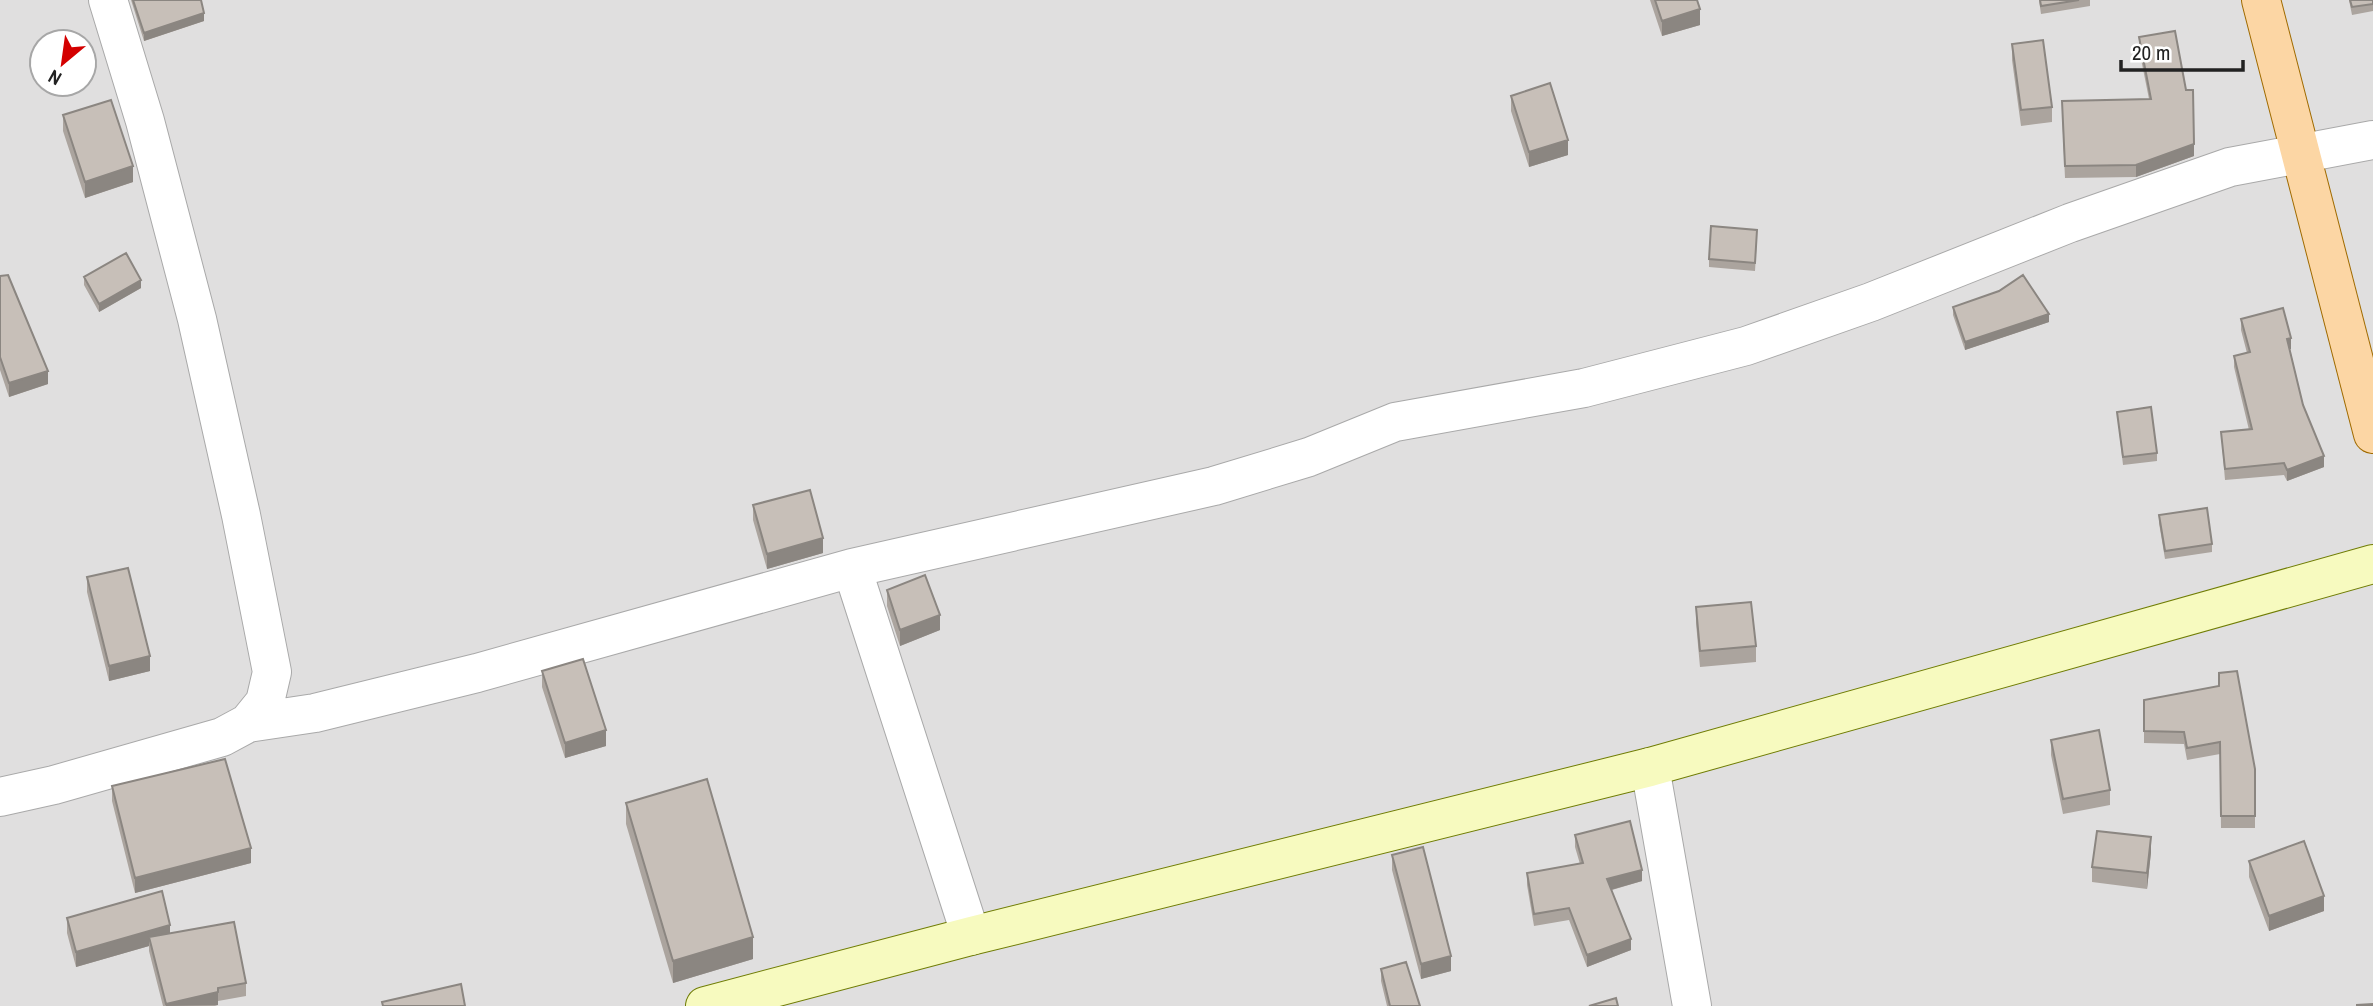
<svg xmlns="http://www.w3.org/2000/svg" width="2373" height="1006" font-family="'Archivo Narrow',sans-serif">
<style>
.residential{fill:#e0dfdf;fill-rule:evenodd}
.lines{fill:none;stroke-linecap:round;stroke-linejoin:round}
.minor-casing{stroke:#a9a9a9;stroke-width:40}
.secondary-casing{stroke:#707d05;stroke-width:40}
.primary-casing{stroke:#a06b00;stroke-width:40}
.minor{stroke:#fff;stroke-width:38}
.secondary{stroke:#f7fabf;stroke-width:38}
.primary{stroke:#fcd6a4;stroke-width:38}
.wall{fill:#aba49e}
.shaded-wall{fill:#8b8681}
.building{fill:#c7bfb8;stroke:#8b8681;stroke-width:2}
</style>
<rect width="100%" height="100%" fill="#f2efe9"/>
<!-- residential -->
<path class="residential" d="M 0,0 L 2373,0 L 2373,1006 L 0,1006 ZM 42,42 L 84,42 L 84,84 L 42,84 Z"/>
<g class="lines">
<defs>
<path id="minor" d="M 852,568 L 971,936
M 248,723 L 315,713 L 477,673 L 852,568 L 1214,486 L 1309,457 L 1395,422 L 1584,388 L 1746,346 L 1871,302 L 2070,223 L 2230,167 L 2373,140
M 1650,767 L 1692,1006
M 0,797 L 54,785 L 222,737 L 248,723 L 265,702 L 272,672 L 241,515 L 197,319 L 145,121 L 108,0"/>
<path id="secondary" d="M 705,1006 L 971,936 L 1650,767 L 2373,564"/>
<path id="primary" d="M 2261,0 L 2373,434"/>
</defs>
<!-- minor casing -->
<use href="#minor" class="minor-casing"/>
<!-- secondary casing -->
<use href="#secondary" class="secondary-casing"/>
<!-- primary casing -->
<use href="#primary" class="primary-casing"/>
<!-- minor -->
<use href="#minor" class="minor"/>
<!-- secondary -->
<use href="#secondary" class="secondary"/>
<!-- primary -->
<use href="#primary" class="primary"/>
</g>
<!-- wall -->
<path class="wall" d="M 131,0 L 201,0 L 204,21 L 144,41 Z
M 1650,0 L 1697,0 L 1700,25 L 1662,36 Z
M 2039,0 L 2090,0 L 2090,6 L 2041,14 Z
M 2349,0 L 2373,0 L 2373,11 L 2352,15 Z
M 2139,37 L 2194,156 L 2136,177 L 2065,178 L 2062,113 L 2149,99 L 2139,49 Z
M 2012,44 L 2052,107 L 2052,122 L 2021,126 L 2012,60 Z
M 1511,96 L 1568,155 L 1529,167 L 1511,111 Z
M 63,115 L 133,182 L 85,198 L 63,131 Z
M 1757,238 L 1755,271 L 1709,267 L 1709,259 Z
M 0,276 L 48,384 L 9,397 L 0,370 Z
M 84,277 L 141,288 L 99,312 L 84,285 Z
M 1999,291 L 2049,322 L 1965,350 L 1953,315 L 1953,307 Z
M 2241,319 L 2291,349 L 2290,349 L 2303,405 L 2324,467 L 2287,481 L 2284,475 L 2225,480 L 2221,432 L 2249,430 L 2234,367 L 2234,356 L 2247,353 L 2241,330 Z
M 2117,412 L 2157,453 L 2157,461 L 2123,465 Z
M 753,505 L 823,553 L 767,569 L 753,520 Z
M 2159,515 L 2212,544 L 2212,552 L 2165,559 L 2159,523 Z
M 87,577 L 150,671 L 109,681 L 87,592 Z
M 887,590 L 940,630 L 900,646 L 887,606 Z
M 1696,607 L 1756,646 L 1756,662 L 1700,667 L 1696,623 Z
M 542,671 L 606,746 L 565,758 L 542,687 Z
M 2219,686 L 2255,769 L 2255,828 L 2221,828 L 2220,754 L 2187,760 L 2184,744 L 2144,743 L 2144,700 Z
M 2051,740 L 2110,790 L 2110,805 L 2063,814 L 2051,755 Z
M 112,786 L 251,863 L 135,893 L 112,801 Z
M 626,803 L 753,959 L 673,983 L 626,824 Z
M 1575,835 L 1642,881 L 1612,890 L 1631,950 L 1587,967 L 1569,920 L 1534,926 L 1527,885 L 1527,873 L 1580,864 L 1575,847 Z
M 2151,852 L 2147,889 L 2092,882 L 2092,867 Z
M 1392,855 L 1451,971 L 1421,979 L 1392,870 Z
M 2249,861 L 2324,911 L 2269,931 L 2249,877 Z
M 67,918 L 170,934 L 246,983 L 246,996 L 218,1001 L 218,1005 L 215,1006 L 163,1006 L 149,951 L 149,946 L 76,967 L 67,933 Z
M 1381,969 L 1420,1006 L 1387,1006 L 1381,981 Z"/>
<!-- shaded-wall -->
<path class="shaded-wall" d="M 1700,9 L 1700,25 L 1662,36 L 1662,21 Z
M 204,13 L 204,21 L 144,41 L 144,33 Z
M 1568,140 L 1568,155 L 1529,167 L 1529,152 Z
M 2194,144 L 2194,156 L 2136,177 L 2136,165 Z
M 133,166 L 133,182 L 85,198 L 85,182 Z
M 141,280 L 141,288 L 99,312 L 99,304 Z
M 2049,314 L 2049,322 L 1965,350 L 1965,342 Z
M 2291,338 L 2291,349 L 2287,350 L 2287,339 Z
M 48,371 L 48,384 L 9,397 L 9,383 Z
M 2324,456 L 2324,467 L 2287,481 L 2287,470 Z
M 823,538 L 823,553 L 767,569 L 767,554 Z
M 940,615 L 940,630 L 900,646 L 900,630 Z
M 150,656 L 150,671 L 109,681 L 109,666 Z
M 606,730 L 606,746 L 565,758 L 565,743 Z
M 2151,837 L 2151,852 L 2147,889 L 2147,873 Z
M 251,848 L 251,863 L 135,893 L 135,878 Z
M 1642,870 L 1642,881 L 1607,891 L 1607,879 Z
M 2324,896 L 2324,911 L 2269,931 L 2269,916 Z
M 170,925 L 170,940 L 149,937 L 149,946 L 76,967 L 76,952 Z
M 753,937 L 753,959 L 673,983 L 673,961 Z
M 1631,939 L 1631,950 L 1587,967 L 1587,955 Z
M 1451,956 L 1451,971 L 1421,979 L 1421,964 Z
M 218,992 L 218,1005 L 166,1006 L 166,1004 Z"/>
<!-- building -->
<path class="building" d="M 133,0 L 201,0 L 204,13 L 144,33 Z
M 1655,0 L 1697,0 L 1700,9 L 1662,21 Z
M 2040,0 L 2079,0 L 2041,6 Z
M 2350,0 L 2373,0 L 2373,4 L 2352,7 Z
M 2175,31 L 2186,90 L 2193,90 L 2194,144 L 2136,165 L 2065,166 L 2062,101 L 2151,99 L 2139,37 Z
M 2043,40 L 2052,107 L 2021,110 L 2012,44 Z
M 1550,83 L 1568,140 L 1529,152 L 1511,96 Z
M 111,100 L 133,166 L 85,182 L 63,115 Z
M 1711,226 L 1757,230 L 1755,263 L 1709,259 Z
M 126,253 L 141,280 L 99,304 L 84,277 Z
M 8,275 L 48,371 L 9,383 L 0,357 L 0,276 Z
M 2023,275 L 2049,314 L 1965,342 L 1953,307 L 1999,291 Z
M 2283,308 L 2291,338 L 2287,339 L 2303,405 L 2324,456 L 2287,470 L 2284,463 L 2225,469 L 2221,432 L 2252,429 L 2234,356 L 2250,352 L 2241,319 Z
M 2151,407 L 2157,453 L 2123,457 L 2117,412 Z
M 810,490 L 823,538 L 767,554 L 753,505 Z
M 2207,508 L 2212,544 L 2165,551 L 2159,515 Z
M 128,568 L 150,656 L 109,666 L 87,577 Z
M 925,575 L 940,615 L 900,630 L 887,590 Z
M 1751,602 L 1756,646 L 1700,651 L 1696,607 Z
M 583,659 L 606,730 L 565,743 L 542,671 Z
M 2237,671 L 2255,769 L 2255,816 L 2221,816 L 2220,742 L 2187,748 L 2184,732 L 2144,731 L 2144,700 L 2219,686 L 2219,673 Z
M 2099,730 L 2110,790 L 2063,799 L 2051,740 Z
M 225,759 L 251,848 L 135,878 L 112,786 Z
M 707,779 L 753,937 L 673,961 L 626,803 Z
M 1630,821 L 1642,870 L 1607,879 L 1631,939 L 1587,955 L 1569,908 L 1534,914 L 1527,873 L 1583,863 L 1575,835 Z
M 2097,831 L 2151,837 L 2147,873 L 2092,867 Z
M 2304,841 L 2324,896 L 2269,916 L 2249,861 Z
M 1423,847 L 1451,956 L 1421,964 L 1392,855 Z
M 162,891 L 170,925 L 76,952 L 67,918 Z
M 234,922 L 246,983 L 218,988 L 218,992 L 166,1004 L 149,937 Z
M 1406,962 L 1420,1006 L 1390,1006 L 1381,969 Z
M 461,984 L 465,1006 L 383,1006 L 382,1002 Z
M 1616,998 L 1618,1006 L 1589,1006 Z
M 2373,1004 L 2373,1006 L 2357,1006 L 2357,1005 Z"/>
<!-- north arrow -->
<g transform="translate(63 63) rotate(209)"><circle r="33" fill="#ffffff" stroke="#a7a7a7" stroke-width="2"/>
<path d="M0-5L12 26L0 18L-12 26Z" fill="#d40000"/>
<text y="-10" font-size="19" font-weight="bold" text-anchor="middle" fill="#222222">N</text>
</g>
<!-- scale -->
<path d="M2121 60v10h122v-10" fill="none" stroke="#222222" stroke-width="3.5"/>
<text x="2132" y="60" font-size="21" fill="#222222" stroke="#ffffff" stroke-width="5" paint-order="stroke">20 m</text>
</svg>
